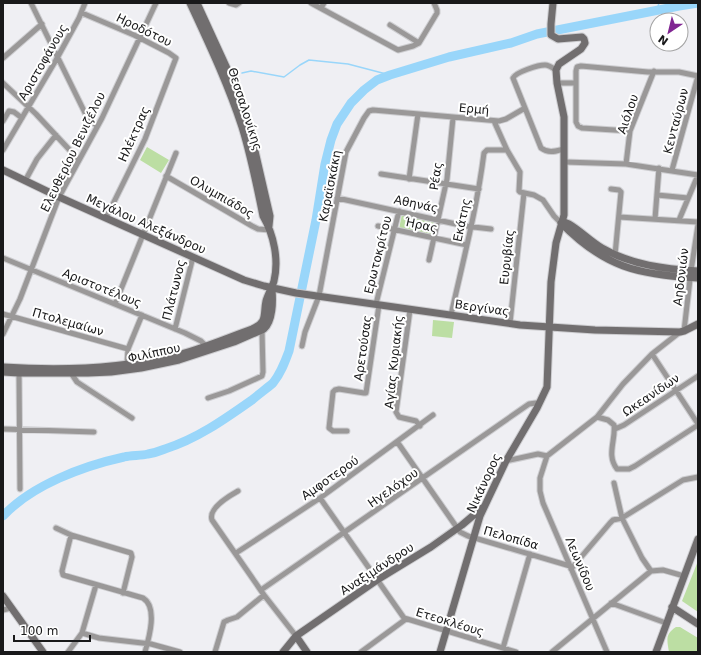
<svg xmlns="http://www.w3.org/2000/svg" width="701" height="655" font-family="'DejaVu Sans',sans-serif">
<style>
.green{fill:#bcdea3}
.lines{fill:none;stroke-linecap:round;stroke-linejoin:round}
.stream{stroke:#99d6fa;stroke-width:1.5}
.river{stroke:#99d6fa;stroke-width:9}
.street-casing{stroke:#cdcdd0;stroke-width:7}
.secondary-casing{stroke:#cdcdd0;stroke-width:9}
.street{stroke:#9a9898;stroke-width:5}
.secondary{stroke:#716e6f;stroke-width:7}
.labels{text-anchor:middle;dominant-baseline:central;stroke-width:4;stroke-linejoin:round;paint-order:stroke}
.street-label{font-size:12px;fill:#19191a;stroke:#fff}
</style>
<rect width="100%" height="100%" fill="#efeff3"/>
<!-- green -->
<path class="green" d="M 147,147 L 169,160 L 161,173 L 140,160 Z
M 402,214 L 437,222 L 434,236 L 399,229 Z
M 433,320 L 454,322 L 452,338 L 432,336 Z
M 698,561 L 698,612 L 682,601 Z
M 676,627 L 680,627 L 698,638 L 698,652 L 669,652 C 667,640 665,634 676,627 Z"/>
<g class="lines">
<!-- stream -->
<path class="stream" d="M 657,10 L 659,3
M 242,73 L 251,71 L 284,77 L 300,65 L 309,60 L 348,64 L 390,75"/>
<!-- river -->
<path class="river" d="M 3,516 C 32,485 83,466 124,457 C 132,455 140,456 148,454 C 154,453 160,451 165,449 C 197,439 225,419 252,400 C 259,394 266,389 273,383 C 281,373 285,362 289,351 L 316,220 L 325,164 L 331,140 L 337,124 L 351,103 L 364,90 L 377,80 L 390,75 L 449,57 L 511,43 L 537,34 L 679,6 L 698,3"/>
<defs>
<path id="street" d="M 31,3 L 87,117 L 97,126
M 229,3 L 236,5 L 239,3
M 311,3 L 398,50 L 413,46 L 419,43 L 437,13 L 437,10 L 434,3
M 321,8 L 324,3
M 82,13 L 134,35 L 169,53 L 176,58 L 145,139 L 106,218
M 390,25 L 419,43
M 3,58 L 42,24
M 556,70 C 553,68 549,65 545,65 C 538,65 516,72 513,78 L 541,148 C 549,154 556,151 564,149
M 3,83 L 36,114 L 79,160
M 557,83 L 576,83
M 3,121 L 9,111 L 14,112 L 22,118
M 494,121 L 507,150 L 520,172 L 519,191 L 520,192 L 534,195 L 543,200 L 554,216 L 561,223
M 630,131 L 582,128 L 578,126 L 576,122 L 576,71 L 577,67 L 581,66 L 648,72 L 679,72 L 698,76
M 3,150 L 56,60 L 79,18 L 85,3
M 565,162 L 626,164 L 698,175
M 626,164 L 630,131 L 654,71
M 672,170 L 698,76
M 381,174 L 479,189
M 166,176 L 252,226 L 258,229 L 270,230
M 409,179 L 418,114
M 25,181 L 37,159 L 56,135
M 611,189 L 619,190 L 621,192 L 615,255
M 657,195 L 688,198
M 337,198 L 465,226 L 491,229
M 619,217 L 698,222
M 655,219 L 659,168
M 679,220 L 698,175
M 378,226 L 467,245
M 3,258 L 185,333 L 201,341 L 205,345
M 429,260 L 447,179 L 453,118
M 115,304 L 176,153
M 376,304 L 399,211
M 410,310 L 396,412 L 399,417 L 416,421 L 420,426
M 3,314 L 128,349
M 451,315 C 463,261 477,208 484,153 L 487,150 L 507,150
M 510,323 L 524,193
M 175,329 L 193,257
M 684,331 L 691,271 L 698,225
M 3,334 L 20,299 L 59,197 L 102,118 L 156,3
M 302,346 L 305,332 L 319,296 L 346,152 L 364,118 L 369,111 L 373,110 L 499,121 L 506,119 L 525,108
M 652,354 L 698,424
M 127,364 L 128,349 L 142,315
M 19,373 L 20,489
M 71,373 L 77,382 L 132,418
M 208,398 L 229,391 L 262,376 L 263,372 L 262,330
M 597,417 L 608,420 L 614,425 C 616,440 606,455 617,469 L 629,469 L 635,466 L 698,425
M 3,429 L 94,432
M 615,429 L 624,425 L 698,376
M 347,431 L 333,431 L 329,428 L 333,392 L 335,390 L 339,389 L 364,393 L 366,393 L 379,305
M 398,443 L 460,532 L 468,536 L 570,566
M 506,461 L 538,454 L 547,456
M 614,483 L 622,518 L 683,480 L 698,477
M 238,491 C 229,496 208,508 212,520 L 264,595 L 296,636
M 320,498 L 404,618 L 516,652
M 56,528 L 71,535 L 131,553 L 132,557 L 123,593
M 71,535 L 62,571 L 63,575 L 143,598 C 158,607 149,638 145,652
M 236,553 L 320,498 L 433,415
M 571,569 L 610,523 L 613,520 L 622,518 L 642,558 L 651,571
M 261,590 L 529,404 L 536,403
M 611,603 L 666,623
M 3,610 L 11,608
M 82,633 L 99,638 L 151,644 L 180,652
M 503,648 L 530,554
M 68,652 L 82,633 L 96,585
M 215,652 L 224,622 L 228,620 L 237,617 L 264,595
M 361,652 L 406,619
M 552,652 L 651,571 L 663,570 L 684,576
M 607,652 L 543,503 L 540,491 L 540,478 L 547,456 L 597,417 L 623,384 L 652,354 L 680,332"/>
<path id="secondary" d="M 197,3 L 230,75 L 245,117 L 252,138 L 270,216 L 269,226
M 3,170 L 59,197 L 244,280 L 264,286 L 296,293 L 520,325 L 595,330 L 680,332 L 684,331 L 698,324
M 561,223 C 604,267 638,275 698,278
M 561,223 L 564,222 L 569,224 C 581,231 590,241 602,248 C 631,265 665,269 698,271
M 3,367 C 60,371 118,369 174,356 C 199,350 227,338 252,329 C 268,322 263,315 266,301 C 268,294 272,288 274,281 C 279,260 274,235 263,216 C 257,186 251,156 242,127 C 228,84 209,44 190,3
M 3,372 L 19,373 L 88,373 L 111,372 L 141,368 L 179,360 L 234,342 L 264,329 C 273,321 273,301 272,290
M 3,596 L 43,652
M 672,607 L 698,624
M 296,636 L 307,652
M 283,652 L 296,636 L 377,580 L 431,547 L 462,525 L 482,508
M 440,652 L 480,516 L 506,461 L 537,408 L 547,387 L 551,282 L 556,243 L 564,215 L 564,117 L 557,83 L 556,70 L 559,64 L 581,49 L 585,43 L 584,39 L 582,37 L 558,39 L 551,35 L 551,24 L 553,3
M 656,652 L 698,539"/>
</defs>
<!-- street casing -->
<use href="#street" class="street-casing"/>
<!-- secondary casing -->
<use href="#secondary" class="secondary-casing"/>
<!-- street -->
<use href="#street" class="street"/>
<!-- secondary -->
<use href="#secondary" class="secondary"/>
</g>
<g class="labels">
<!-- street labels -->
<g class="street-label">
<text transform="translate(144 30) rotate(26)">Ηροδότου</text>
<text transform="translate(43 62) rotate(-60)">Αριστοφάνους</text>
<text transform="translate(245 109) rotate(72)">Θεσσαλονίκης</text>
<text transform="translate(474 109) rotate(5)">Ερμή</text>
<text transform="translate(628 114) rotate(-71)">Αιόλου</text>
<text transform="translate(676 121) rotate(-75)">Κενταύρων</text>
<text transform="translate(134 134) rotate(-66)">Ηλέκτρας</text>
<text transform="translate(73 152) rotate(-64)">Ελευθερίου Βενιζέλου</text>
<text transform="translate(436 176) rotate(-81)">Ρέας</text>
<text transform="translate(330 186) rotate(-79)">Καραϊσκάκη</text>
<text transform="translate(222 197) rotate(30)">Ολυμπιάδος</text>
<text transform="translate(416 204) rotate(12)">Αθηνάς</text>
<text transform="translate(462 220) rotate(-78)">Εκάτης</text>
<text transform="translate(146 224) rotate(24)">Μεγάλου Αλεξάνδρου</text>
<text transform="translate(421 225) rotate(12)">Ήρας</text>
<text transform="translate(378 255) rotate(-76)">Ερωτοκρίτου</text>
<text transform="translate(507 257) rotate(-84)">Ευρυβίας</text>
<text transform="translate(681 277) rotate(-83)">Αηδονιών</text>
<text transform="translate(102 288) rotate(22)">Αριστοτέλους</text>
<text transform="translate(174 290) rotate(-76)">Πλάτωνος</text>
<text transform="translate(482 308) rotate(8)">Βεργίνας</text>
<text transform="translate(68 322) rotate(16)">Πτολεμαίων</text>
<text transform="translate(363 348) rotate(-82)">Αρετούσας</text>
<text transform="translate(154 353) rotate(-12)">Φιλίππου</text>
<text transform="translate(394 362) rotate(-84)">Αγίας Κυριακής</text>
<text transform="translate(651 395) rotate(-34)">Ωκεανίδων</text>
<text transform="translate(330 478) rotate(-35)">Αμφοτερού</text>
<text transform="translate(484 483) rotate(-65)">Νικάνορος</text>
<text transform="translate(393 488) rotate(-35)">Ηγελόχου</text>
<text transform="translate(511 538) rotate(16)">Πελοπίδα</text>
<text transform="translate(580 564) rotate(67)">Λεωνίδου</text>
<text transform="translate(377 569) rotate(-33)">Αναξιμάνδρου</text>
<text transform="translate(450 622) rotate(17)">Ετεοκλέους</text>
</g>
</g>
<!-- border -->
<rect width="701" height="655" fill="none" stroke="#19191a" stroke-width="8"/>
<!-- north arrow -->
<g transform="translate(669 32) rotate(215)"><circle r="19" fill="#ffffff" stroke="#a3a3a3"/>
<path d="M0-3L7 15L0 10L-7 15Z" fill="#802592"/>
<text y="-6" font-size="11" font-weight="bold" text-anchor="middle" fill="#19191a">N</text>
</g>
<!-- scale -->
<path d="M14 635v6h76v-6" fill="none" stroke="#19191a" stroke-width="2"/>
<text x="20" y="635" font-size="12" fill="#19191a" stroke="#ffffff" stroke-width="3" paint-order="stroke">100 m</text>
</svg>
